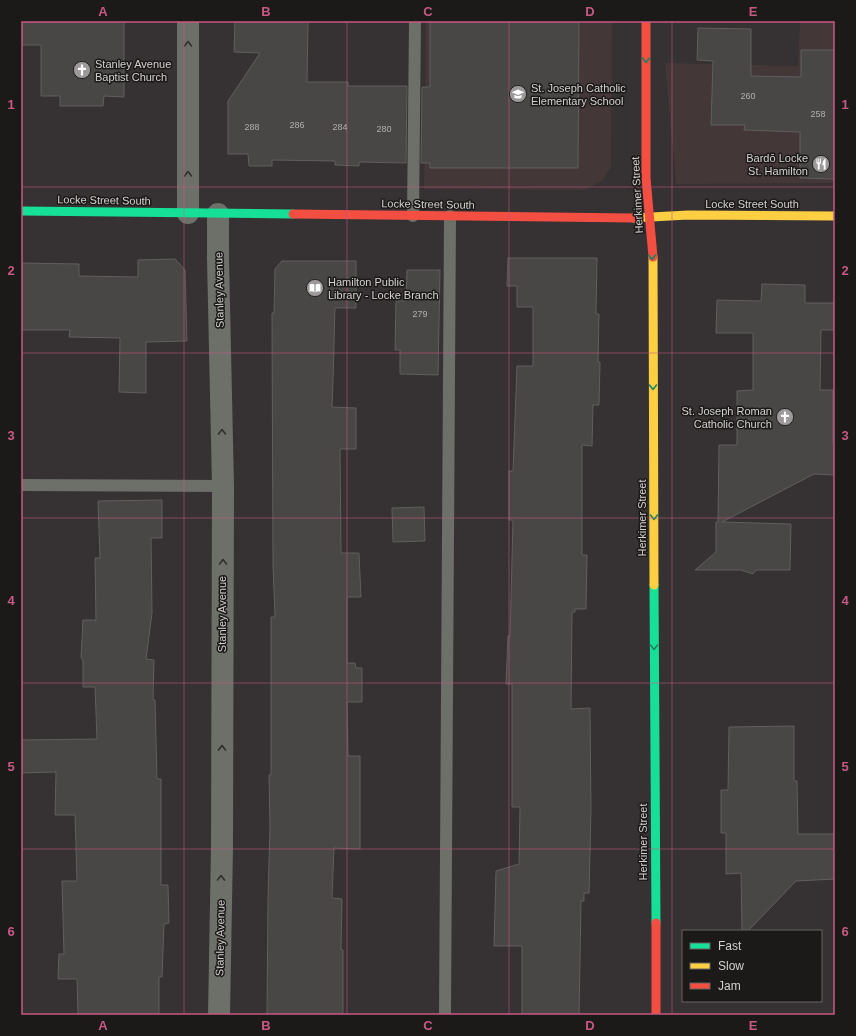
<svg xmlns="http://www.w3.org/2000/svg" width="856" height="1036" font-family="Arial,sans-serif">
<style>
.built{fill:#443738}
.building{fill:#494646;stroke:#615e5e}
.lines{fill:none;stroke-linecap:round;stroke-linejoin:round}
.lane{stroke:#6c7069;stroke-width:12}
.street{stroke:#6c7069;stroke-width:22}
.fast{stroke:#16e098;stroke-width:9}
.slow{stroke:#ffcf43;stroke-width:9}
.jam{stroke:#f24e42;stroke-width:9}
.oneway{stroke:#302f2d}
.oneway2{stroke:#19865f}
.grid{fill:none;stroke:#c85884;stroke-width:1;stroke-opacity:0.55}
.labels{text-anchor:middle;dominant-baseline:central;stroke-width:3;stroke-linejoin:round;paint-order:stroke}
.number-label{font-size:9px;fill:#b1aeae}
.poi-label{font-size:11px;fill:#d4d0d0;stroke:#1c1919;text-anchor:start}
.street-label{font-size:11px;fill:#d4d0d0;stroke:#1c1919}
.neatline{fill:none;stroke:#c85884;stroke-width:1.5}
.grid-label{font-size:13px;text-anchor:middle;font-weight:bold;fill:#c85884}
</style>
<rect width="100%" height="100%" fill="#363132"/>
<!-- built -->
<path class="built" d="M 426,21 L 612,21 L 611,166 L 603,180 L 585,190 L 424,189 Z
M 800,21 L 835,21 L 835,183 L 676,184 L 665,63 L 798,66 Z"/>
<!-- building -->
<path class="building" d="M 21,21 L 124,21 L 124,97 L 104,96 L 103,106 L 60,106 L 60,96 L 41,96 L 41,45 L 21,45 Z
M 235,21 L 308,21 L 307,82 L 348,82 L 348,86 L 407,86 L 406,163 L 359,162 L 359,166 L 335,165 L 335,161 L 272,160 L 272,166 L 249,166 L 248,154 L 228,154 L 228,101 L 260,53 L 234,52 Z
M 430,21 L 579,21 L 578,168 L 430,168 L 430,163 L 421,163 L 422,87 L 430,87 Z
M 698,28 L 751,29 L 751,76 L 801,77 L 801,50 L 835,50 L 835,179 L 800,178 L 800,132 L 744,130 L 745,125 L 711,125 L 713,61 L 697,60 Z
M 508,258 L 597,258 L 596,314 L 599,314 L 598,362 L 600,362 L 599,405 L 593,405 L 592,446 L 582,445 L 582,555 L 587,555 L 586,609 L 575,609 L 575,612 L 572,612 L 571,709 L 590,708 L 591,811 L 589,893 L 584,893 L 584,901 L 581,901 L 579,1015 L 522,1015 L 522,946 L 494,946 L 496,871 L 519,864 L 520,807 L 512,807 L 512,684 L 506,684 L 508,636 L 510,636 L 513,520 L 509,520 L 509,471 L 513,471 L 517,366 L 533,366 L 533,307 L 517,307 L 517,286 L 507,286 Z
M 175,259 L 185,270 L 187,341 L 146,342 L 146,393 L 119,392 L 120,338 L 69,337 L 70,330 L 21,330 L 21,263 L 79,264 L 79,276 L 138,277 L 138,260 Z
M 282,261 L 356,261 L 356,308 L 335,308 L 333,381 L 332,407 L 356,408 L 356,449 L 340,449 L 341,553 L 359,553 L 361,597 L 347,597 L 347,663 L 355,663 L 356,668 L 362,668 L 362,702 L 347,702 L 348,756 L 360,756 L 360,849 L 334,848 L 332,898 L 342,899 L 341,950 L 343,950 L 343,1015 L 267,1015 L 268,898 L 270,827 L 269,775 L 271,775 L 271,617 L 275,617 L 273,566 L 272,313 L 274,313 L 275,269 Z
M 407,270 L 440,270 L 438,375 L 400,374 L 400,350 L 395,350 L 396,301 L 406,301 Z
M 762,284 L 805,285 L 805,303 L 834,303 L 834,330 L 821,330 L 820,390 L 833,390 L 833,444 L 835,444 L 835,475 L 814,474 L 722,522 L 791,524 L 790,570 L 756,570 L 753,574 L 741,570 L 695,570 L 716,552 L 716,522 L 718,522 L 719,445 L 737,445 L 737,391 L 753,390 L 753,333 L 716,333 L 717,300 L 761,301 Z
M 162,500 L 162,538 L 151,538 L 152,613 L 146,659 L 154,660 L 153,700 L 155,700 L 157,779 L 161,779 L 161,885 L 168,885 L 169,923 L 164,924 L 162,977 L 159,977 L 159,1015 L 78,1015 L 77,979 L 58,979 L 59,954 L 64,954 L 62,881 L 77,881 L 75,815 L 55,815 L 56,772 L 21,773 L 21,740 L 97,739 L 95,687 L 83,687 L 83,661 L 81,657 L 83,620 L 96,620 L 95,558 L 100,558 L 98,501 Z
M 424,507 L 425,541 L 393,542 L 392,508 Z
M 794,726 L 794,781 L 797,781 L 798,834 L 835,834 L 835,879 L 796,881 L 748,931 L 742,931 L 741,873 L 726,874 L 726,833 L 721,833 L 721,790 L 728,790 L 729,727 Z"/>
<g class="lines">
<!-- lane -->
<path class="lane" d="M 413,216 L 415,21
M 21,485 L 223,486
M 445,1015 L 450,216"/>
<!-- street -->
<path class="street" d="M 188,213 L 188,21
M 218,214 L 218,259 L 223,486 L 222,847 L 219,1015"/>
<!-- fast -->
<path class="fast" d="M 21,211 L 293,214
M 654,585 L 656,923"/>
<!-- slow -->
<path class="slow" d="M 633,218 L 688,215 L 835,216
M 653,257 L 654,585"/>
<!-- jam -->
<path class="jam" d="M 646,21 L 646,178 L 653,257
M 293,214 L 633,218
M 656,923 L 656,1015"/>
</g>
<!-- one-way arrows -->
<defs><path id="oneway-chevron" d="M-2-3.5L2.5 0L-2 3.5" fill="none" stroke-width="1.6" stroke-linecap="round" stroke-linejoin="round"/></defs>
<g class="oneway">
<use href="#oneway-chevron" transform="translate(188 44) rotate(-90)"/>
<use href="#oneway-chevron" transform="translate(188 174) rotate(-90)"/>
<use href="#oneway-chevron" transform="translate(222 432) rotate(-91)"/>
<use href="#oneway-chevron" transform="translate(223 562) rotate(-90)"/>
<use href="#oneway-chevron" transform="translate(222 748) rotate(-90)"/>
<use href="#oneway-chevron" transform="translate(221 878) rotate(-89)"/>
</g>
<g class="oneway2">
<use href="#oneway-chevron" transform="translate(646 60) rotate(90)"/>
<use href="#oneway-chevron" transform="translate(652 257) rotate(89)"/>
<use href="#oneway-chevron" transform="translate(653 387) rotate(90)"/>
<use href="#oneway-chevron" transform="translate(654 517) rotate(90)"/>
<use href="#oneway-chevron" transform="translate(654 647) rotate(90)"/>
</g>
<!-- grid -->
<path class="grid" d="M 184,21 L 184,1015M 347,21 L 347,1015M 509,21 L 509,1015M 672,21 L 672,1015M 21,187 L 835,187M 21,353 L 835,353M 21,518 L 835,518M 21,683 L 835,683M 21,849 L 835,849"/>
<!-- icons -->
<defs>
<symbol id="church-disc" viewBox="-11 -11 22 22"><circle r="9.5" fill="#9d9899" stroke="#1c1919"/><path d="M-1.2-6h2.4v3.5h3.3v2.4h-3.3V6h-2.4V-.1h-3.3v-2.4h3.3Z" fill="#fff"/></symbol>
<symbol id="school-disc" viewBox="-11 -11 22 22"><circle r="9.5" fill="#9d9899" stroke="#1c1919"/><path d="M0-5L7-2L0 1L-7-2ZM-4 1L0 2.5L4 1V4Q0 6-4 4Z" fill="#fff"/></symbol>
<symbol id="restaurant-disc" viewBox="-11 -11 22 22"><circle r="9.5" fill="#9d9899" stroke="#1c1919"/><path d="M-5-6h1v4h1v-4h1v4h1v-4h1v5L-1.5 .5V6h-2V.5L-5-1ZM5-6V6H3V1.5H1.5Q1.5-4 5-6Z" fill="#fff"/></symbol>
<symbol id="library-disc" viewBox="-11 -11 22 22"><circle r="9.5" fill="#9d9899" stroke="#1c1919"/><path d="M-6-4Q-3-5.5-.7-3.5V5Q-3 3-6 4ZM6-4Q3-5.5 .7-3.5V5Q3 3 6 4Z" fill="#fff"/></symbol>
</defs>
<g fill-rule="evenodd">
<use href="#church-disc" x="72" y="60" width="20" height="20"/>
<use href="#school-disc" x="508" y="84" width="20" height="20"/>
<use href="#restaurant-disc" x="811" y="154" width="20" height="20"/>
<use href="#library-disc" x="305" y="278" width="20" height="20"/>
<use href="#church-disc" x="775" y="407" width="20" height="20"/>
</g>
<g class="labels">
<!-- number labels -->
<g class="number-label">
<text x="748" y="96">260</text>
<text x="818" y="114">258</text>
<text x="297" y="125">286</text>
<text x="252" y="127">288</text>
<text x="340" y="127">284</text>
<text x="384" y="129">280</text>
<text x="420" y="314">279</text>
</g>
<!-- poi labels -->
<g class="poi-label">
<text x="95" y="64">Stanley Avenue<tspan x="95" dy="13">Baptist Church</tspan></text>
<text x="531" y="88">St. Joseph Catholic<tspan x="531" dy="13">Elementary School</tspan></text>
<text x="808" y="158" text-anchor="end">Bardō Locke<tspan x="808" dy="13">St. Hamilton</tspan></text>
<text x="328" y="282">Hamilton Public<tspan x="328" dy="13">Library - Locke Branch</tspan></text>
<text x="772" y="411" text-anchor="end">St. Joseph Roman<tspan x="772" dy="13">Catholic Church</tspan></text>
</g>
<!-- street labels -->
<g class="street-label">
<text transform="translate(637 195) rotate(-93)">Herkimer Street</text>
<text transform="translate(104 200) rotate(1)">Locke Street South</text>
<text transform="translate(428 204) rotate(1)">Locke Street South</text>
<text x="752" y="204">Locke Street South</text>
<text transform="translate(219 290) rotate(-91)">Stanley Avenue</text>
<text transform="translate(642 518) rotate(-90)">Herkimer Street</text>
<text transform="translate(222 614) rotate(-90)">Stanley Avenue</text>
<text transform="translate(643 842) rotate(-90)">Herkimer Street</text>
<text transform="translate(220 938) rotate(-89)">Stanley Avenue</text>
</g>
</g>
<!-- border -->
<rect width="856" height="1036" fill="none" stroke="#1c1919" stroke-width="44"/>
<!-- legend -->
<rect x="682" y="930" width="140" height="72" fill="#1c1919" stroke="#666262"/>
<rect x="690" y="943" width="20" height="6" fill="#16e098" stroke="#666262"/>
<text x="718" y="950" font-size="12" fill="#d4d0d0">Fast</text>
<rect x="690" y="963" width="20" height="6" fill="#ffcf43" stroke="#666262"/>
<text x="718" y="970" font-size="12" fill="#d4d0d0">Slow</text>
<rect x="690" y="983" width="20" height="6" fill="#f24e42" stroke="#666262"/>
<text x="718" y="990" font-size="12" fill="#d4d0d0">Jam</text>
<rect x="22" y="22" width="812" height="992" class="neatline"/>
<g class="grid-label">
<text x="103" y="16">A</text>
<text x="266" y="16">B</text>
<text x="428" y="16">C</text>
<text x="590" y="16">D</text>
<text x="753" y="16">E</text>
<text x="11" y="109">1</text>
<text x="845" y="109">1</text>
<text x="11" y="275">2</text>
<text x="845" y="275">2</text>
<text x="11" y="440">3</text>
<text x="845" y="440">3</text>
<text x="11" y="605">4</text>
<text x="845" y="605">4</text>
<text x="11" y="771">5</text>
<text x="845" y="771">5</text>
<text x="11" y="936">6</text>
<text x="845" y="936">6</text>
<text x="103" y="1030">A</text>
<text x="266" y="1030">B</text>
<text x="428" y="1030">C</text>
<text x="590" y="1030">D</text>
<text x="753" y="1030">E</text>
</g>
</svg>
